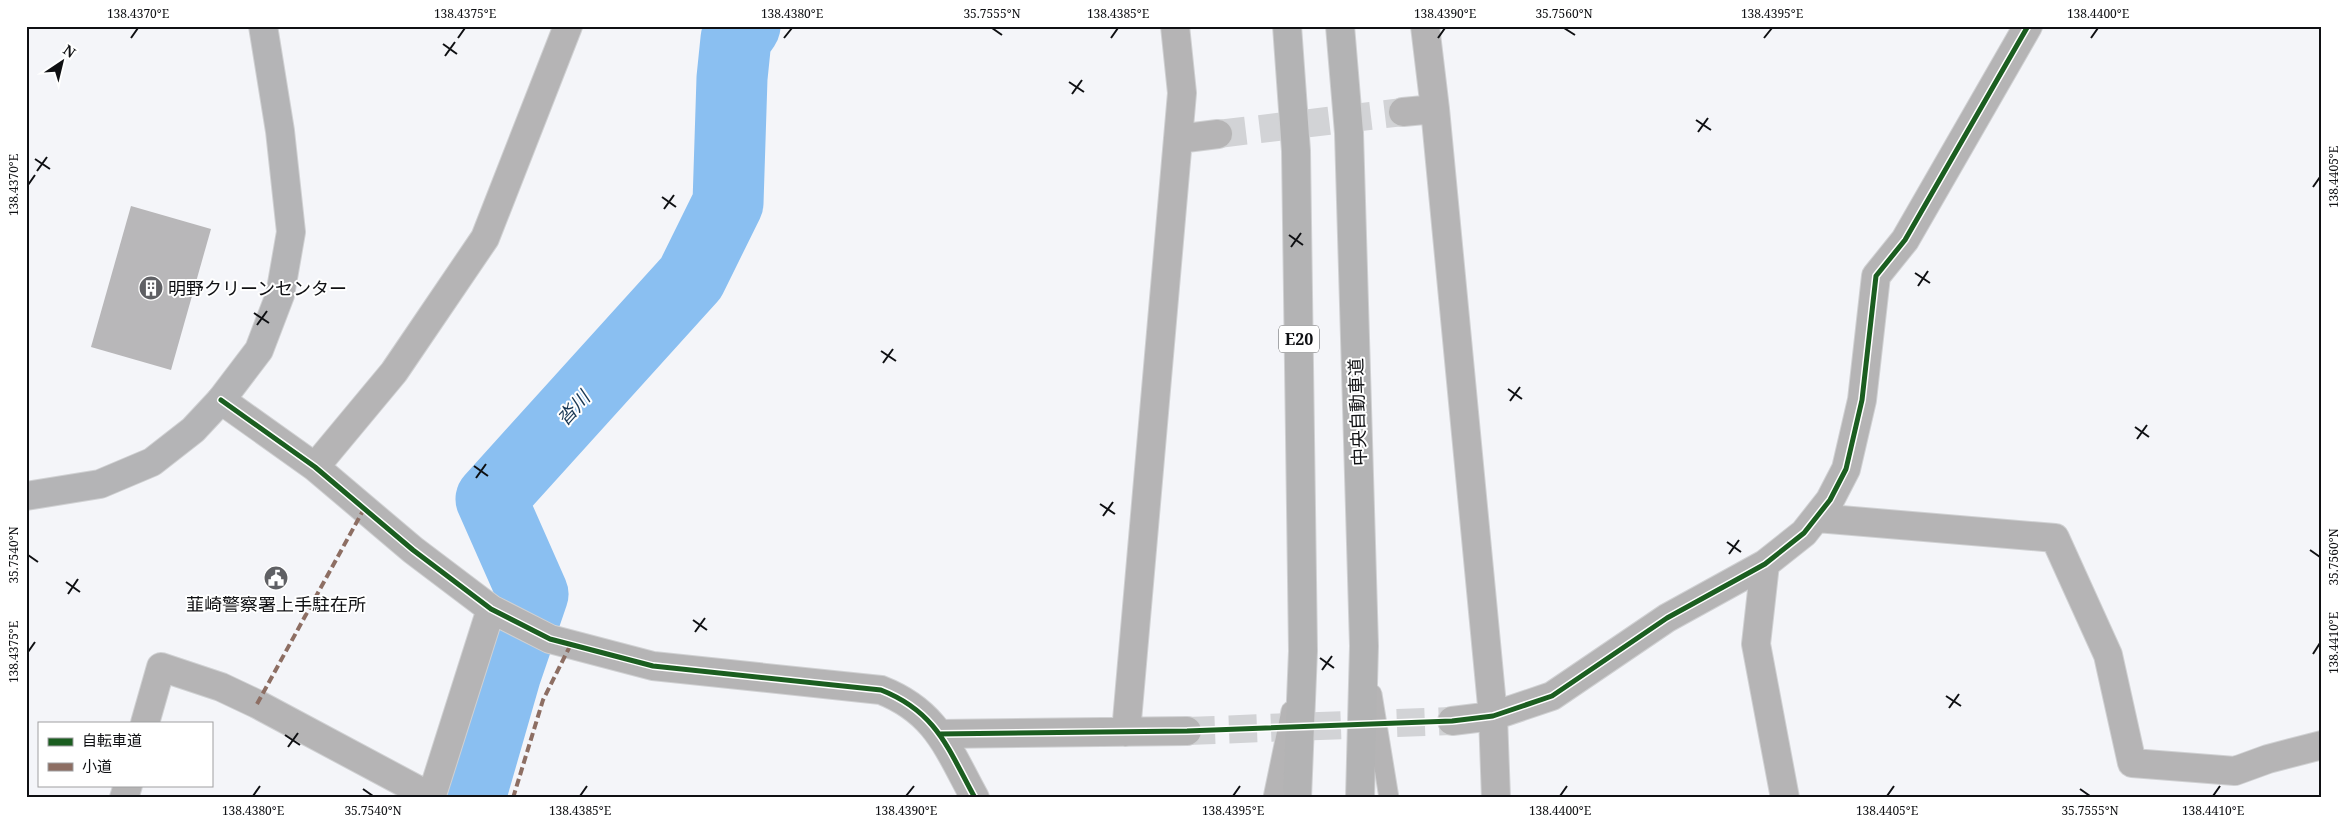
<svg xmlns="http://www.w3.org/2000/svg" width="2348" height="824" font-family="'Noto Serif','Noto Sans JP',serif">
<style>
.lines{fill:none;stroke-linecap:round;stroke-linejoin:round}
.river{stroke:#8abff1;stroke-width:71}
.building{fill:#b8b7b9}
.street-tunnel{stroke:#d2d3d6;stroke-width:28;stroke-dasharray:28 14;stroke-linecap:butt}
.lane-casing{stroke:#d0d1d3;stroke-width:21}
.street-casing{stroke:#d0d1d3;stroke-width:30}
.secondary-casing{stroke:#d0d1d3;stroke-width:30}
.highway-casing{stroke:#d0d1d3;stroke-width:30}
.lane{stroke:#b5b4b5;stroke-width:19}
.street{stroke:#b5b4b5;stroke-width:28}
.secondary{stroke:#b4b4b6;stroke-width:28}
.highway{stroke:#b3b3b4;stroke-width:28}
.quiet{stroke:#8d6e63;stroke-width:4;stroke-dasharray:8 4;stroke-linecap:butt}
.cycleway-casing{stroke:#fff;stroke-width:8}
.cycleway{stroke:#1b5e20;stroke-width:5}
.ticks{fill:none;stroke:#0f1013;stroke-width:2}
.labels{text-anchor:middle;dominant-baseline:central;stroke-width:4;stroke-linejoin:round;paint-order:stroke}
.shield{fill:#fff;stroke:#57585a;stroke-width:1}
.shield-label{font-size:16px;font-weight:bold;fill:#0f1013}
.poi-label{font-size:18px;fill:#0f1013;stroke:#fff;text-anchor:start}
.street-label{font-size:18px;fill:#0f1013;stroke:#fff}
.water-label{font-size:19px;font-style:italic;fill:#183753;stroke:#fff}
.neatline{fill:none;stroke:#0f1013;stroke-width:2}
.ticks-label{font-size:12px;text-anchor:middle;fill:#0f1013}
</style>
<rect width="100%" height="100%" fill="#f4f5f9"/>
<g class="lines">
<!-- river -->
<path class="river" d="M 470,798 L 506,673 L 533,594 L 491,499 L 691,278 L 728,203 L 732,78 L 736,39 L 745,26"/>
</g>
<!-- building -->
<path class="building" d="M 131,206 L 211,229 L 171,370 L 91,347 Z"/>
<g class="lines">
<!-- street-tunnel -->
<path class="street-tunnel" d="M 1218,134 L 1403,112
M 1187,731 L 1452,721"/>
<defs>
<path id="lane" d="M 1372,694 L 1389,798
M 1273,798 L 1291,711"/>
<path id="street" d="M 1425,26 L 1435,109 L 1493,716 L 1496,798
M 1403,112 L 1435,109
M 1178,139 L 1218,134
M 221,400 L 315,467 L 413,550 L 491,609 L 550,639 L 653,666 L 881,690 C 937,712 948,749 975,798
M 315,467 L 394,372 L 485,238 L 568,26
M 1817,518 L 2055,538 L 2108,655 L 2132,763 L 2235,771 L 2268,759 L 2322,745
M 1765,564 L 1756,644 L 1785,798
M 1452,721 L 1493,716 L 1552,696 L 1667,618 L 1765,564 L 1804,533 L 1830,500 L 1846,469 L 1862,400 L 1876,276 L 1905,240 L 2028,26
M 145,723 L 161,667 L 221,687 L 257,704 L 431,797
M 1126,732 L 1182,93 L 1175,26
M 939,734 L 1187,731
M 124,798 L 128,785
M 431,798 L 491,609"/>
<path id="secondary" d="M 26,496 L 100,484 L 152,462 L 193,430 L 221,400 L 259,350 L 280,295 L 291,232 L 280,131 L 263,26"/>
<path id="highway" d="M 1287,26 L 1296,151 L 1303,651 L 1297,798
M 1340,26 L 1349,133 L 1364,646 L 1360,798"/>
</defs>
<!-- lane casing -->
<use href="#lane" class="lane-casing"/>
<!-- street casing -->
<use href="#street" class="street-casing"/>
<!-- secondary casing -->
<use href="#secondary" class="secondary-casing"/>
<!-- highway casing -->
<use href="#highway" class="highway-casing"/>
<!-- lane -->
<use href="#lane" class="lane"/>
<!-- street -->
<use href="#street" class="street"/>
<!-- secondary -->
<use href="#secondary" class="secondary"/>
<!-- highway -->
<use href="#highway" class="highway"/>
<!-- quiet -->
<path class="quiet" d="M 257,704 L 365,507
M 513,798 L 543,700 L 570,646"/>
<defs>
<path id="cycleway" d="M 221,400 L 315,467 L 413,550 L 491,609 L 550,639 L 653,666 L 881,690 C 937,712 948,749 975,798
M 939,734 L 1187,731 L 1452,721 L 1493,716 L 1552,696 L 1667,618 L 1765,564 L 1804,533 L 1830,500 L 1846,469 L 1862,400 L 1876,276 L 1905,240 L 2028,26"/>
</defs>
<!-- cycleway casing -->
<use href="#cycleway" class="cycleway-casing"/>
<!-- cycleway -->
<use href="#cycleway" class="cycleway"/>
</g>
<!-- ticks -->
<path class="ticks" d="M 992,28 L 1002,35M 1564,28 L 1575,35M 131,38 L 138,28M 458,38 L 465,28M 784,38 L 792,28M 1111,38 L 1118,28M 1438,38 L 1445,28M 1764,38 L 1772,28M 2091,38 L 2098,28M 443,44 L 457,54M 445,56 L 455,42M 1069,82 L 1084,92M 1072,94 L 1082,80M 1696,120 L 1711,130M 1698,132 L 1708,118M 35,159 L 50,169M 37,171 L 47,157M 28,185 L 35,175M 2313,187 L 2320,177M 662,197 L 676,207M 664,209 L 674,195M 1289,235 L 1303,245M 1291,247 L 1301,233M 1915,273 L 1930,283M 1918,286 L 1928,271M 254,313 L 269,323M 257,325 L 267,311M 881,351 L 896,361M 883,363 L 893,349M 1508,389 L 1522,399M 1510,401 L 1520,387M 2135,427 L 2149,437M 2137,439 L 2147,425M 474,466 L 488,476M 476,478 L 486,464M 1100,504 L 1115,514M 1103,516 L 1113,502M 1727,542 L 1741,552M 2310,550 L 2320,557M 1729,554 L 1739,540M 28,555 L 38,562M 66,582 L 80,592M 68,594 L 78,579M 693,620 L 707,630M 695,632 L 705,618M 28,652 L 35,642M 2313,654 L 2320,643M 1320,658 L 1334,668M 1322,670 L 1332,656M 1946,696 L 1961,706M 1949,708 L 1959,694M 285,735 L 300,745M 288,747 L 298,733M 363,789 L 373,796M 2080,789 L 2090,796M 253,796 L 260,786M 580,796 L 587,786M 906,796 L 914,786M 1233,796 L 1240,786M 1560,796 L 1567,786M 1887,796 L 1894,786M 2213,796 L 2220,786"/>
<!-- icons -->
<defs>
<symbol id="building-disc" viewBox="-11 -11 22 22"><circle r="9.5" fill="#5f6064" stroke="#fff"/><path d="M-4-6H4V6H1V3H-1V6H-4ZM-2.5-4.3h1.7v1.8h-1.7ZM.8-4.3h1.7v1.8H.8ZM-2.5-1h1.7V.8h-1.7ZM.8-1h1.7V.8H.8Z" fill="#fff"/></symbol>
<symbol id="civic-disc" viewBox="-11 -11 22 22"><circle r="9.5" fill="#5f6064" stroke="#fff"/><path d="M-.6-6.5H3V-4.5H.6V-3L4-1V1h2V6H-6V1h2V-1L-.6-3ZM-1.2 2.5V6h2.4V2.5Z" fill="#fff"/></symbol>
</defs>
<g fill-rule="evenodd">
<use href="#building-disc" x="137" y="274" width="28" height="28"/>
<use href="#civic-disc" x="262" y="564" width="28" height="28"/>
</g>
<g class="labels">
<!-- shield labels -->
<rect class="shield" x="1279" y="325.5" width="40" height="27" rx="4"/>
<g class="shield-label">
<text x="1299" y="339">E20</text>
</g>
<!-- poi labels -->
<g class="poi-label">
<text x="168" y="288">明野クリーンセンター</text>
<text x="276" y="604" text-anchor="middle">韮崎警察署上手駐在所</text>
</g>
<!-- street labels -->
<g class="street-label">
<text transform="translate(1357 412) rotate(-92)">中央自動車道</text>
</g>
<!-- water labels -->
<g class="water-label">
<text transform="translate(573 408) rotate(-48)">沓川</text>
</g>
</g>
<!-- border -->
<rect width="2348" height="824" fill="none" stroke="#ffffff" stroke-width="55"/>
<!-- legend -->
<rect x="38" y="722" width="175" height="65" fill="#ffffff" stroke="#9f9fa1"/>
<rect x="48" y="738" width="25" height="8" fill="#1b5e20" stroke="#9f9fa1"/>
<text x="82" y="746" font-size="15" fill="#0f1013">自転車道</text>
<rect x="48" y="763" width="25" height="8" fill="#8d6e63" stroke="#9f9fa1"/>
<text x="82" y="772" font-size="15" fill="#0f1013">小道</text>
<!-- north arrow -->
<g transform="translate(62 62) rotate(35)" stroke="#ffffff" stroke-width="4" paint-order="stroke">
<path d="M0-4L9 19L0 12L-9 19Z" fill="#0f1013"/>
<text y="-8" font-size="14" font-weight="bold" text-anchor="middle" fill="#0f1013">N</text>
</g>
<rect x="28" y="28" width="2292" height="768" class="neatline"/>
<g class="ticks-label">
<text x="138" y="18">138.4370°E</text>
<text x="465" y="18">138.4375°E</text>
<text x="792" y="18">138.4380°E</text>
<text x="992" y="18">35.7555°N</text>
<text x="1118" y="18">138.4385°E</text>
<text x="1445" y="18">138.4390°E</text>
<text x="1564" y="18">35.7560°N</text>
<text x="1772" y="18">138.4395°E</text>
<text x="2098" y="18">138.4400°E</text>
<text transform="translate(2334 177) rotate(-90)" y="4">138.4405°E</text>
<text transform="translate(14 185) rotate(-90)" y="4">138.4370°E</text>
<text transform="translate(14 555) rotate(-90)" y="4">35.7540°N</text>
<text transform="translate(2334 557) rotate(-90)" y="4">35.7560°N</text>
<text transform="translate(2334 643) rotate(-90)" y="4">138.4410°E</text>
<text transform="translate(14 652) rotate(-90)" y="4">138.4375°E</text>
<text x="253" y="815">138.4380°E</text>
<text x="373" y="815">35.7540°N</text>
<text x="580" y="815">138.4385°E</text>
<text x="906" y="815">138.4390°E</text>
<text x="1233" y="815">138.4395°E</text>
<text x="1560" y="815">138.4400°E</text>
<text x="1887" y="815">138.4405°E</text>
<text x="2090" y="815">35.7555°N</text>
<text x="2213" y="815">138.4410°E</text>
</g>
</svg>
